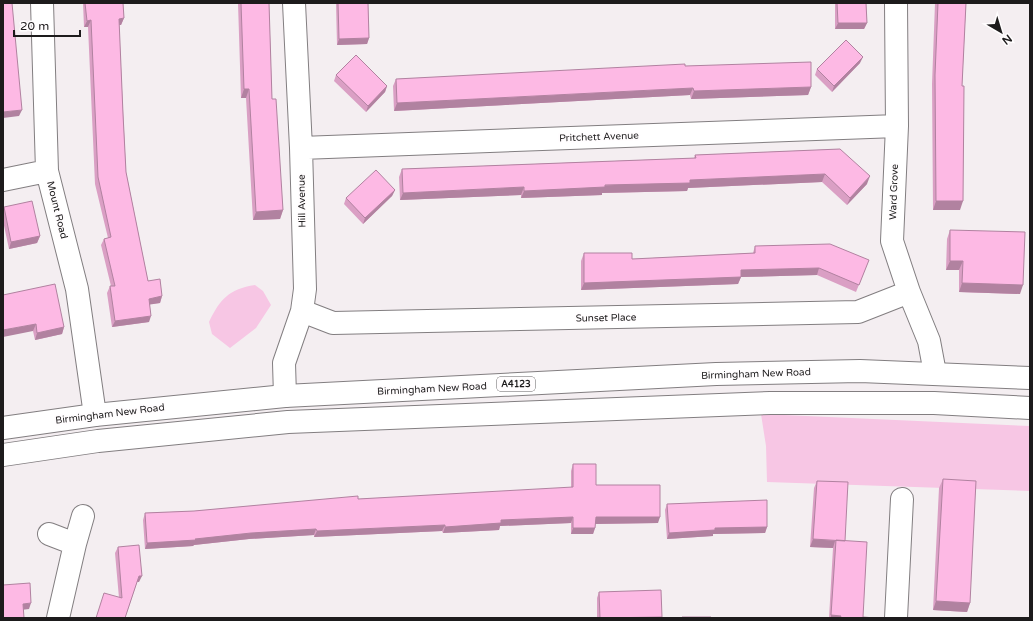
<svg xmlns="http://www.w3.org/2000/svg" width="1033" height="621" font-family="'Varela Round',sans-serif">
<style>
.green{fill:#f7c6e4}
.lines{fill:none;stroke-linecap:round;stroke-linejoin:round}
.minor-casing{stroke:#827e80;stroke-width:24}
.highway-casing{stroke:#827e80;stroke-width:24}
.minor{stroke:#fff;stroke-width:22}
.highway{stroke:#fff;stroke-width:22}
.wall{fill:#da9fc4}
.shaded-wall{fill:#b182a0}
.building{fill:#fdb9e4;stroke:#b182a0}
.labels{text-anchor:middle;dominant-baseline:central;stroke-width:4;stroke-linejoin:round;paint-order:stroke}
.shield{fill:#fffdfe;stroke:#615f60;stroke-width:1}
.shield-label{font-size:9px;font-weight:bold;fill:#1d1b1c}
.street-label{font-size:10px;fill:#1d1b1c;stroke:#fffdfe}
</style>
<rect width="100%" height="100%" fill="#f4eef1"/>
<!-- green -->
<path class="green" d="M 255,285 L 263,291 L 271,305 L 256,328 L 230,348 L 212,334 L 209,322 C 220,299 229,289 255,285 Z
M 761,414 L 1030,426 L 1030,491 L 767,482 L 766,446 Z"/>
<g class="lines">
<defs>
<path id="minor" d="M 42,3 L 47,171 L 77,289 L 95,415
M 896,3 L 897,126 L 892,241 L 909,292 L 929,341 L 935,373
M 301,148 L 897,126
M 3,180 L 47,171
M 302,311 L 333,323 L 858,312 L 909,292
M 285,396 L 284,363 L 302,311 L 305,289 L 301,148 L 294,3
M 49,534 L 75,544
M 58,618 L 75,544 L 83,516
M 896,618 L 902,499"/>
<path id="highway" d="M 3,428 L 95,415 L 285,396 L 716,374 L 860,371 L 1030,378
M 3,455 L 98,441 L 288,422 L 770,403 L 934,403 L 1030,408"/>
</defs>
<!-- minor casing -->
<use href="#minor" class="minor-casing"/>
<!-- highway casing -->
<use href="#highway" class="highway-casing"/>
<!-- minor -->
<use href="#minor" class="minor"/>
<!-- highway -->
<use href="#highway" class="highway"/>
</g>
<!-- wall -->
<path class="wall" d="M 83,3 L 123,3 L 124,18 L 121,25 L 119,25 L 126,172 L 148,281 L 162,296 L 160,303 L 150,304 L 149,322 L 112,327 L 107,293 L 110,286 L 111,286 L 101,245 L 104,239 L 108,238 L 95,184 L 88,27 L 84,27 Z
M 238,3 L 269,3 L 272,99 L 283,210 L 280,219 L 253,220 L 246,98 L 241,98 Z
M 336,3 L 368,3 L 369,38 L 367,44 L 337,45 Z
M 835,3 L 866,3 L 867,23 L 864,29 L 835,29 Z
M 935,3 L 966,3 L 962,86 L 960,210 L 933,210 L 932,84 Z
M 860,63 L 832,92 L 815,75 L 817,69 Z
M 685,66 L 811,87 L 808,95 L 691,99 L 690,95 L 394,111 L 393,86 L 396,79 Z
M 336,75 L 387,86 L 385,92 L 366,112 L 334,81 Z
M 840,149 L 867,184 L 847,205 L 822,182 L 688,188 L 687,191 L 602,193 L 602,195 L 521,198 L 521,195 L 400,200 L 399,177 L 402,169 L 694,158 L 695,155 Z
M 395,190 L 392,196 L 363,224 L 344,204 L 346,198 Z
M 4,207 L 40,236 L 37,243 L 9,249 L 3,221 Z
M 950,230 L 1020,294 L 959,292 L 959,270 L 946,270 L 947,239 Z
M 755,246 L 866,267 L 856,292 L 817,275 L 741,277 L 738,284 L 581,290 L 581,261 L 584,253 L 632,259 L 753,253 Z
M 3,295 L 64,327 L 62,334 L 35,340 L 33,331 Z
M 573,464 L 596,485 L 658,523 L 595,524 L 595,528 L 593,534 L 571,534 L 571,523 L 500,526 L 499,530 L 443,533 L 442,531 L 314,537 L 314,535 L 249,539 L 194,545 L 193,546 L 145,549 L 143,520 L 145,513 L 194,511 L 358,499 L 571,488 L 571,471 Z
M 943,479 L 970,603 L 967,612 L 933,610 L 939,488 Z
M 817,481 L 845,541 L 863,617 L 875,618 L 829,618 L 833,548 L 810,547 L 814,488 Z
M 667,504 L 767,527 L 765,533 L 713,534 L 713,536 L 667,539 L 665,510 Z
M 118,547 L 139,582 L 137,582 L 125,618 L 119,598 L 115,553 Z
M 599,592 L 662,617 L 661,618 L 597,618 L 597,598 Z"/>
<!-- shaded-wall -->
<path class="shaded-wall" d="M 124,18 L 121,25 L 117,25 L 119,19 Z
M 91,20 L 88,27 L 84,27 L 87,21 Z
M 838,23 L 867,23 L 864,29 L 835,29 Z
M 369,38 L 367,44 L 337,45 L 339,39 Z
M 863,57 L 860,63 L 832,92 L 834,86 Z
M 387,86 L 385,92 L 366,112 L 368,106 Z
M 811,87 L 808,95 L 691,99 L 694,91 Z
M 693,88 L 690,95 L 394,111 L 397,103 Z
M 244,89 L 249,89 L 246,98 L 241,98 Z
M 22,110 L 19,116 L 3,118 L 3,112 Z
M 825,174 L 822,182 L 688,188 L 687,191 L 602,193 L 602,195 L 521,198 L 524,191 L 690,180 Z
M 870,176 L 867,184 L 847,205 L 850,198 Z
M 524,187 L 521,195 L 400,200 L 403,193 Z
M 395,190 L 392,196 L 363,224 L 365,218 Z
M 936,201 L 963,201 L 960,210 L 933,210 Z
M 283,210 L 280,219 L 253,220 L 256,212 Z
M 40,236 L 37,243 L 9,249 L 11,242 Z
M 950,261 L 963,261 L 959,270 L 946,270 Z
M 819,268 L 817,275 L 741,277 L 738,284 L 581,290 L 584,283 L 741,270 Z
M 962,283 L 1023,285 L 1020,294 L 959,292 Z
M 162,296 L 160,303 L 147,305 L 149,299 Z
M 151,316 L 149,322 L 112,327 L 115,321 Z
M 36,324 L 33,331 L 3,337 L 3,330 Z
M 64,327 L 62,334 L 35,340 L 37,333 Z
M 573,517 L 571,523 L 500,526 L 499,530 L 443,533 L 445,527 L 501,520 Z
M 596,517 L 660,517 L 658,523 L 593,524 Z
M 445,525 L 442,531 L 314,537 L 317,531 Z
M 767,527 L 765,533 L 713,534 L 713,536 L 667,539 L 669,533 L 715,528 Z
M 573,528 L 595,528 L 593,534 L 571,534 Z
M 316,529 L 314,535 L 249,539 L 194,545 L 193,546 L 145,549 L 147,543 L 251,533 Z
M 813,539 L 835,541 L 833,548 L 810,547 Z
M 139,576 L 142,576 L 139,582 L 137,582 Z
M 936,601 L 970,603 L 967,612 L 933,610 Z
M 31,603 L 29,609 L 21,610 L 23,604 Z
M 831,615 L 841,616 L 840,618 L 831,618 Z
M 662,617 L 661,618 L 617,618 Z"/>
<!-- building -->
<path class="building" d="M 3,3 L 12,3 L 22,110 L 3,112 Z
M 85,3 L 123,3 L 124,18 L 119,19 L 123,114 L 126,172 L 148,281 L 160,279 L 162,296 L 149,299 L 151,316 L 115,321 L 110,286 L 115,286 L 104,239 L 111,237 L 98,177 L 91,20 L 87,21 Z
M 241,3 L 269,3 L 272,99 L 276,99 L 283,210 L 256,212 L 249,89 L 244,89 Z
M 338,3 L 368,3 L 369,38 L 339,39 Z
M 837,3 L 866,3 L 867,23 L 838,23 Z
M 938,3 L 966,3 L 962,86 L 964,86 L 963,201 L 936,201 L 935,75 Z
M 846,40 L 863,57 L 834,86 L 817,69 Z
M 356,55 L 387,86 L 368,106 L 336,75 Z
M 811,62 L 811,87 L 694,91 L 693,88 L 397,103 L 396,79 L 685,64 L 685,66 Z
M 840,149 L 870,176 L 850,198 L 825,174 L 690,180 L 690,183 L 605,185 L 605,187 L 524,191 L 524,187 L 403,193 L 402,169 L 696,158 L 695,155 Z
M 376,170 L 395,190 L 365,218 L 346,198 Z
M 32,201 L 40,236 L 11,242 L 4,207 Z
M 950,230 L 1025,232 L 1023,285 L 962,283 L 963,261 L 950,261 Z
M 830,244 L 869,260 L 859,285 L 819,268 L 741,270 L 741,277 L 584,283 L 584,253 L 632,253 L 632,259 L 755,253 L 755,246 Z
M 55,284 L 64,327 L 37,333 L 36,324 L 3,330 L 3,295 Z
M 573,464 L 596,464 L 596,485 L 660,485 L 660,517 L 596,517 L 595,528 L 573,528 L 573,517 L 501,520 L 501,523 L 445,527 L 445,525 L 317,531 L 316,529 L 251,533 L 195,539 L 196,540 L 147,543 L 145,513 L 194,511 L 358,496 L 358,499 L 573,487 Z
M 943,479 L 976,481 L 970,603 L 936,601 Z
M 817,481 L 848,482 L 845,541 L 813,539 Z
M 767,500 L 767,527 L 715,528 L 715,530 L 669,533 L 667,504 Z
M 836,540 L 867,542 L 863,617 L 875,618 L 840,618 L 841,616 L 831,615 Z
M 139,545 L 142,576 L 139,576 L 125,618 L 96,618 L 104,593 L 122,598 L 118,547 Z
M 30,583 L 31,603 L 23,604 L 24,618 L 3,618 L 3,585 Z
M 661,590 L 662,617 L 600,618 L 599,592 Z
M 682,617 L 711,617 L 711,618 L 682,618 Z"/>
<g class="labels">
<!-- shield labels -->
<rect class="shield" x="497" y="377" width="38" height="14" rx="3"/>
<g class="shield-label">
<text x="516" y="384">A4123</text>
</g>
<!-- street labels -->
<g class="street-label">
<text transform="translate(599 137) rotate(-2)">Pritchett Avenue</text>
<text transform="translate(894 192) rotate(-88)">Ward Grove</text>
<text transform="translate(302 201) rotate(-91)">Hill Avenue</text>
<text transform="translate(57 210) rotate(76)">Mount Road</text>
<text transform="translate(606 318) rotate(-1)">Sunset Place</text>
<text transform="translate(756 374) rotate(-2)">Birmingham New Road</text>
<text transform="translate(432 389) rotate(-3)">Birmingham New Road</text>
<text transform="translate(110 414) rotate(-7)">Birmingham New Road</text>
</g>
</g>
<!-- border -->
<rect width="1033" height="621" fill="none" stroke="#1d1b1c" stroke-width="8"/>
<!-- north arrow -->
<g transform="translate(1001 32) rotate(142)" stroke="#fffdfe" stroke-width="3" paint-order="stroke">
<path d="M0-3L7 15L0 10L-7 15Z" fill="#1d1b1c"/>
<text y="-6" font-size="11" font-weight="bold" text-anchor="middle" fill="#1d1b1c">N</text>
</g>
<!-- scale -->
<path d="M14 30v6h66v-6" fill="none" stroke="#1d1b1c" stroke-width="2"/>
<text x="20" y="30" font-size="12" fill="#1d1b1c" stroke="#fffdfe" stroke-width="3" paint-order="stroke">20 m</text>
</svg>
